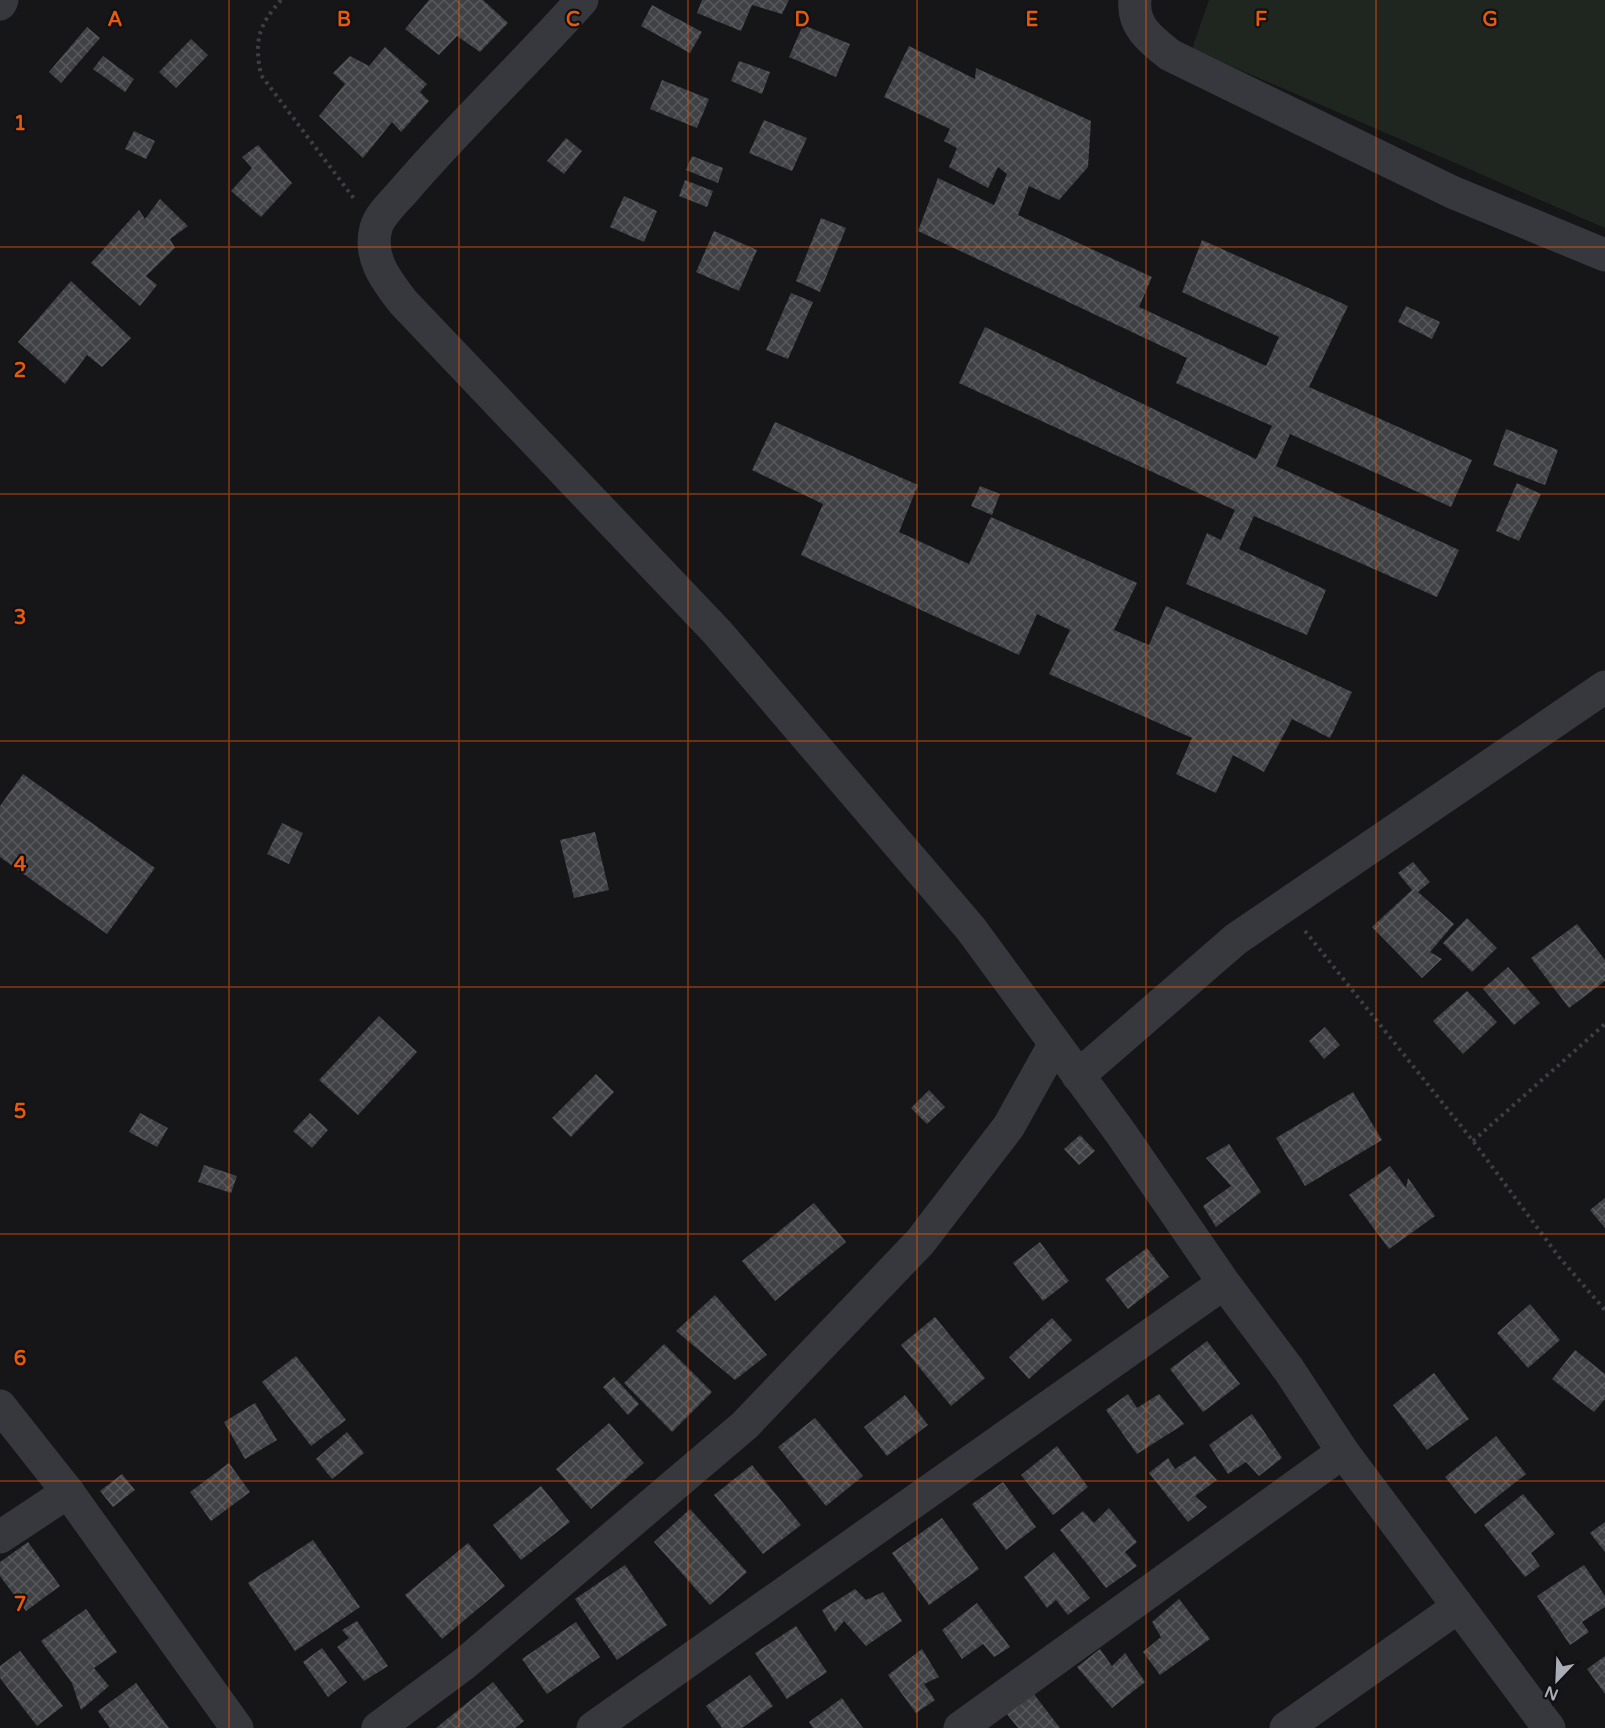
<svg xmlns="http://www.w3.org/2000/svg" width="1605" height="1728" font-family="'Varela Round',sans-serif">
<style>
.pitch{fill:#1e261f}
.building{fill:url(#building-cross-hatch)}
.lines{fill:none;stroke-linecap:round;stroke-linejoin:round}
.path{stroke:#3d3f44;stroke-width:4;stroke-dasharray:3 4.5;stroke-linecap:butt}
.minor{stroke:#37383d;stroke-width:33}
.tertiary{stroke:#37383d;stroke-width:33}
.grid{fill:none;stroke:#e8590c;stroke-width:1.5;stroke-opacity:0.55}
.grid-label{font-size:20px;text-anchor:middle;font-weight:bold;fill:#e8590c;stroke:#111113;stroke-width:4.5;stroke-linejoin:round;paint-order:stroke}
</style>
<defs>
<pattern id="building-cross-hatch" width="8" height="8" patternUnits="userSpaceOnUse" patternTransform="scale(1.5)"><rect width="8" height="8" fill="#404145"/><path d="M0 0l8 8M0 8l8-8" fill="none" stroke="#595a5e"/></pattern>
</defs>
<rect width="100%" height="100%" fill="#161618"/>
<!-- pitch -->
<path class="pitch" d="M 1209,0 L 1605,0 L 1605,228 L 1192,49 Z"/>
<!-- building -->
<path class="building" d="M 429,0 L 483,0 L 508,23 L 480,52 L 457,36 L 439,55 L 405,29 Z
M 702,0 L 789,0 L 782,14 L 752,5 L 741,31 L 697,13 Z
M 652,5 L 702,32 L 690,53 L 641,26 Z
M 803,25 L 850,44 L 836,77 L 789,57 Z
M 87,27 L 100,38 L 61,83 L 49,72 Z
M 191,39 L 208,55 L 176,88 L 159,72 Z
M 909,46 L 975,79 L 976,68 L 1091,121 L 1088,167 L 1059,200 L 1029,186 L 1018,215 L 1152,277 L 1139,307 L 1266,366 L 1279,337 L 1182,292 L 1202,240 L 1348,306 L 1309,387 L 1472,460 L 1451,507 L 1290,434 L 1276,466 L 1459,550 L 1437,597 L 1254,516 L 1239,549 L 1326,590 L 1307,635 L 1186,584 L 1207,533 L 1221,540 L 1235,510 L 959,383 L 985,327 L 1256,459 L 1272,426 L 1176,383 L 1187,358 L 918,231 L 938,178 L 994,205 L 1007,174 L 998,167 L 988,188 L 949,167 L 957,148 L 944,141 L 950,129 L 884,97 Z
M 385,47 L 427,84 L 420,92 L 429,101 L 401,132 L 392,122 L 363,158 L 319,116 L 345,84 L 333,73 L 350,56 L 369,66 Z
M 103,56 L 134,79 L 125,92 L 93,69 Z
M 739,61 L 770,72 L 762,94 L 731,81 Z
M 662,80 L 709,99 L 697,128 L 650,109 Z
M 764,120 L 807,138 L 792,171 L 749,153 Z
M 134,131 L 155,141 L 146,159 L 125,149 Z
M 566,138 L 582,151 L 564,174 L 547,161 Z
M 258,145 L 292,183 L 261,217 L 231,191 L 252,168 L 242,157 Z
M 692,156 L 723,168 L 718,183 L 686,170 Z
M 685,180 L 713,191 L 707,207 L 679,196 Z
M 624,196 L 657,211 L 644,242 L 610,227 Z
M 160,199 L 188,226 L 170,239 L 175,248 L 146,276 L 157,285 L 140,306 L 91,263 L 139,210 L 145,219 Z
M 821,218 L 846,228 L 820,292 L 796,281 Z
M 714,231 L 757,250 L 739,291 L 696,272 Z
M 71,281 L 131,338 L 102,367 L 87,355 L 65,384 L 18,342 Z
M 791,293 L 813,302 L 788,359 L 766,350 Z
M 1406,306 L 1440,322 L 1432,339 L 1398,322 Z
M 775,422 L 918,485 L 899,532 L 969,564 L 991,517 L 1137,583 L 1114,630 L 1149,645 L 1166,606 L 1352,692 L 1330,738 L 1292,719 L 1264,772 L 1233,755 L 1216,793 L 1176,774 L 1192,738 L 1049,674 L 1070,630 L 1037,614 L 1019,655 L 801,555 L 823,504 L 752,470 Z
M 1506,429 L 1558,450 L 1545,485 L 1493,465 Z
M 1517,483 L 1541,494 L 1519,541 L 1496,531 Z
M 980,486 L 1000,494 L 992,515 L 971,506 Z
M 23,774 L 155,868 L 107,934 L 0,857 L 0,806 Z
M 282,823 L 303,833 L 289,864 L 267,854 Z
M 595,832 L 609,890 L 574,898 L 560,840 Z
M 1413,862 L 1430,882 L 1418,892 L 1454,924 L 1430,952 L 1442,959 L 1422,978 L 1372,927 L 1412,890 L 1398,873 Z
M 1467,918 L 1497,948 L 1472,972 L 1443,943 Z
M 1577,924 L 1605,960 L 1605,981 L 1569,1008 L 1531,958 Z
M 1508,967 L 1540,1003 L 1514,1025 L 1483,989 Z
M 1467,991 L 1497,1022 L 1463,1054 L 1433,1021 Z
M 379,1016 L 417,1052 L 358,1115 L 319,1080 Z
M 1325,1027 L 1340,1045 L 1324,1059 L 1309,1041 Z
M 596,1074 L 614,1092 L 571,1137 L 552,1118 Z
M 929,1090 L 945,1107 L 927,1124 L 911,1108 Z
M 1353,1092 L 1382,1140 L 1305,1186 L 1276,1138 Z
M 140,1113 L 168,1128 L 157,1147 L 129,1132 Z
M 310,1113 L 328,1130 L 312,1148 L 293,1131 Z
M 1080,1135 L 1095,1151 L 1079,1165 L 1064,1149 Z
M 1229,1144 L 1261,1192 L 1216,1227 L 1203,1206 L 1231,1186 L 1206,1158 Z
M 204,1165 L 237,1176 L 231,1193 L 198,1182 Z
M 1390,1166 L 1406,1188 L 1408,1178 L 1435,1216 L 1389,1249 L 1349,1195 Z
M 1605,1198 L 1605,1228 L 1590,1210 Z
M 814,1203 L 846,1242 L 775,1301 L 742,1261 Z
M 1040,1242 L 1069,1281 L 1043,1301 L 1013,1263 Z
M 1147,1248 L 1169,1277 L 1128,1309 L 1105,1279 Z
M 715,1295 L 767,1355 L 735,1380 L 676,1331 Z
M 1530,1304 L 1560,1340 L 1528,1368 L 1497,1333 Z
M 935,1317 L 985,1378 L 951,1406 L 901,1345 Z
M 1052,1318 L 1072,1340 L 1029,1379 L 1009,1357 Z
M 1207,1341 L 1240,1384 L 1203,1412 L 1170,1369 Z
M 664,1344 L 712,1392 L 672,1432 L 624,1383 Z
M 1575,1350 L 1605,1374 L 1605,1399 L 1594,1412 L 1552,1379 Z
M 296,1356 L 346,1420 L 311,1446 L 262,1382 Z
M 1434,1373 L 1469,1419 L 1427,1450 L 1393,1405 Z
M 614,1377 L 639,1404 L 628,1415 L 603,1387 Z
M 1128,1394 L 1137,1408 L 1159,1394 L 1184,1424 L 1137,1454 L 1106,1410 Z
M 905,1395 L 928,1425 L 887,1456 L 864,1427 Z
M 255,1403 L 277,1440 L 245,1459 L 224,1422 Z
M 1252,1414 L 1282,1458 L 1259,1476 L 1246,1462 L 1228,1474 L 1209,1445 Z
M 815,1418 L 863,1476 L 826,1506 L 778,1447 Z
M 609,1423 L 644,1463 L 591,1509 L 556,1469 Z
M 347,1432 L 364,1453 L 332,1479 L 316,1459 Z
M 1496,1436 L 1526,1474 L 1475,1514 L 1445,1477 Z
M 1057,1446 L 1088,1487 L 1053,1515 L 1021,1475 Z
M 1195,1456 L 1217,1480 L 1195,1496 L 1207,1507 L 1188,1522 L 1149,1473 L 1168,1458 L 1175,1469 Z
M 229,1463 L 250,1492 L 211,1521 L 190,1492 Z
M 752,1465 L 801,1525 L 763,1554 L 714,1495 Z
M 122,1474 L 135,1490 L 113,1507 L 100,1491 Z
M 1003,1482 L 1036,1527 L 1006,1550 L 972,1504 Z
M 541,1486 L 570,1522 L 521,1560 L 493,1525 Z
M 1523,1494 L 1555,1534 L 1531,1553 L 1540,1566 L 1525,1577 L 1484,1525 Z
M 1109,1508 L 1137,1542 L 1125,1552 L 1137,1566 L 1106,1588 L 1060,1530 L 1083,1511 L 1094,1523 Z
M 690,1509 L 747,1572 L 710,1605 L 654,1542 Z
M 942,1518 L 979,1569 L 929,1605 L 892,1553 Z
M 1605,1522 L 1605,1552 L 1590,1533 Z
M 313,1540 L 360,1607 L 295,1651 L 248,1583 Z
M 28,1542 L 60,1586 L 26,1611 L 0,1576 L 0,1562 Z
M 468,1543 L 505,1586 L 442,1639 L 405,1595 Z
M 1054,1552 L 1090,1598 L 1068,1615 L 1056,1600 L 1047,1608 L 1024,1577 Z
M 625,1565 L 667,1625 L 617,1660 L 575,1599 Z
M 1584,1565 L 1605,1596 L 1605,1607 L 1582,1622 L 1589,1632 L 1570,1645 L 1537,1596 Z
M 855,1589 L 866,1600 L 883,1592 L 902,1621 L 866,1646 L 844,1621 L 835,1632 L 822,1610 Z
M 1179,1599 L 1210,1639 L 1160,1675 L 1143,1652 L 1161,1637 L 1152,1622 Z
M 977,1603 L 1010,1647 L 994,1657 L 983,1644 L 962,1659 L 942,1630 Z
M 86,1609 L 117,1652 L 94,1668 L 109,1686 L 81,1710 L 72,1683 L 41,1641 Z
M 357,1621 L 388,1666 L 364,1681 L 337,1647 L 349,1638 L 342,1630 Z
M 576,1622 L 600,1657 L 547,1694 L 522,1659 Z
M 796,1626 L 827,1672 L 787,1699 L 755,1653 Z
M 322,1648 L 347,1682 L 328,1697 L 303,1662 Z
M 922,1649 L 939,1677 L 924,1684 L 935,1700 L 916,1713 L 888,1675 Z
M 1100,1649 L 1112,1666 L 1125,1653 L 1145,1682 L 1112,1708 L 1077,1667 Z
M 20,1651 L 63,1706 L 37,1726 L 0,1678 L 0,1666 Z
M 1605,1656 L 1605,1694 L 1587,1669 Z
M 750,1675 L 773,1706 L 742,1728 L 722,1728 L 706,1706 Z
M 493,1682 L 524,1721 L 515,1728 L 436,1728 Z
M 136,1683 L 169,1728 L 110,1728 L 98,1711 Z
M 1033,1693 L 1060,1728 L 1018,1728 L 1006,1713 Z
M 842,1698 L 863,1728 L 813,1728 L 809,1722 Z"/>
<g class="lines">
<!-- path -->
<path class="path" d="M 281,0 C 258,26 254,41 261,75 L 355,200
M 1305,931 L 1473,1141 L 1559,1257 L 1605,1310
M 1473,1141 L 1605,1024"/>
<!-- minor -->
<path class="minor" d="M 582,0 C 525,64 462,123 406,188 C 397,199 379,215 376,228 C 368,257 386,280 403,302 L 717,632 L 971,929 L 1120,1132 L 1224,1283
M 1135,0 C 1132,26 1151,40 1170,55 L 1452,192 L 1605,255
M 0,4 L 2,0
M 1078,1076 L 1236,939 L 1605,687
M 0,1537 L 68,1492
M 378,1728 L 464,1664 L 745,1425 L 920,1242 L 1009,1126 L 1054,1045
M 593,1728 L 1224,1283 L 1289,1370 L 1343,1452 L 1549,1728
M 960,1728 L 1343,1452
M 1286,1728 L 1458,1607"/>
<!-- tertiary -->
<path class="tertiary" d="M 0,1406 L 68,1492 L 237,1728"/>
</g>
<!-- grid -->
<path class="grid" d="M 229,0 L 229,1728M 459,0 L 459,1728M 688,0 L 688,1728M 917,0 L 917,1728M 1146,0 L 1146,1728M 1376,0 L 1376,1728M 0,247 L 1605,247M 0,494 L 1605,494M 0,741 L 1605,741M 0,987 L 1605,987M 0,1234 L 1605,1234M 0,1481 L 1605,1481"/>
<g class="grid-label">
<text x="115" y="26">A</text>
<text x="344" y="26">B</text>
<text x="573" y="26">C</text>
<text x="802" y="26">D</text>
<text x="1032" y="26">E</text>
<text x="1261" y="26">F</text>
<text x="1490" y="26">G</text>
<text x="20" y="130">1</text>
<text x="20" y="377">2</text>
<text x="20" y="624">3</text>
<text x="20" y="871">4</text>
<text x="20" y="1118">5</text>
<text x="20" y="1365">6</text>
<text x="20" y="1611">7</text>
</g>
<!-- north arrow -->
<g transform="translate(1557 1680) rotate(203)" stroke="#111113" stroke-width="4.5" paint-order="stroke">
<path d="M0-4.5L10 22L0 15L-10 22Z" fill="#a8adb8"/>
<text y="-9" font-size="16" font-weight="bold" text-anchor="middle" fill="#a8adb8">N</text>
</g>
</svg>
